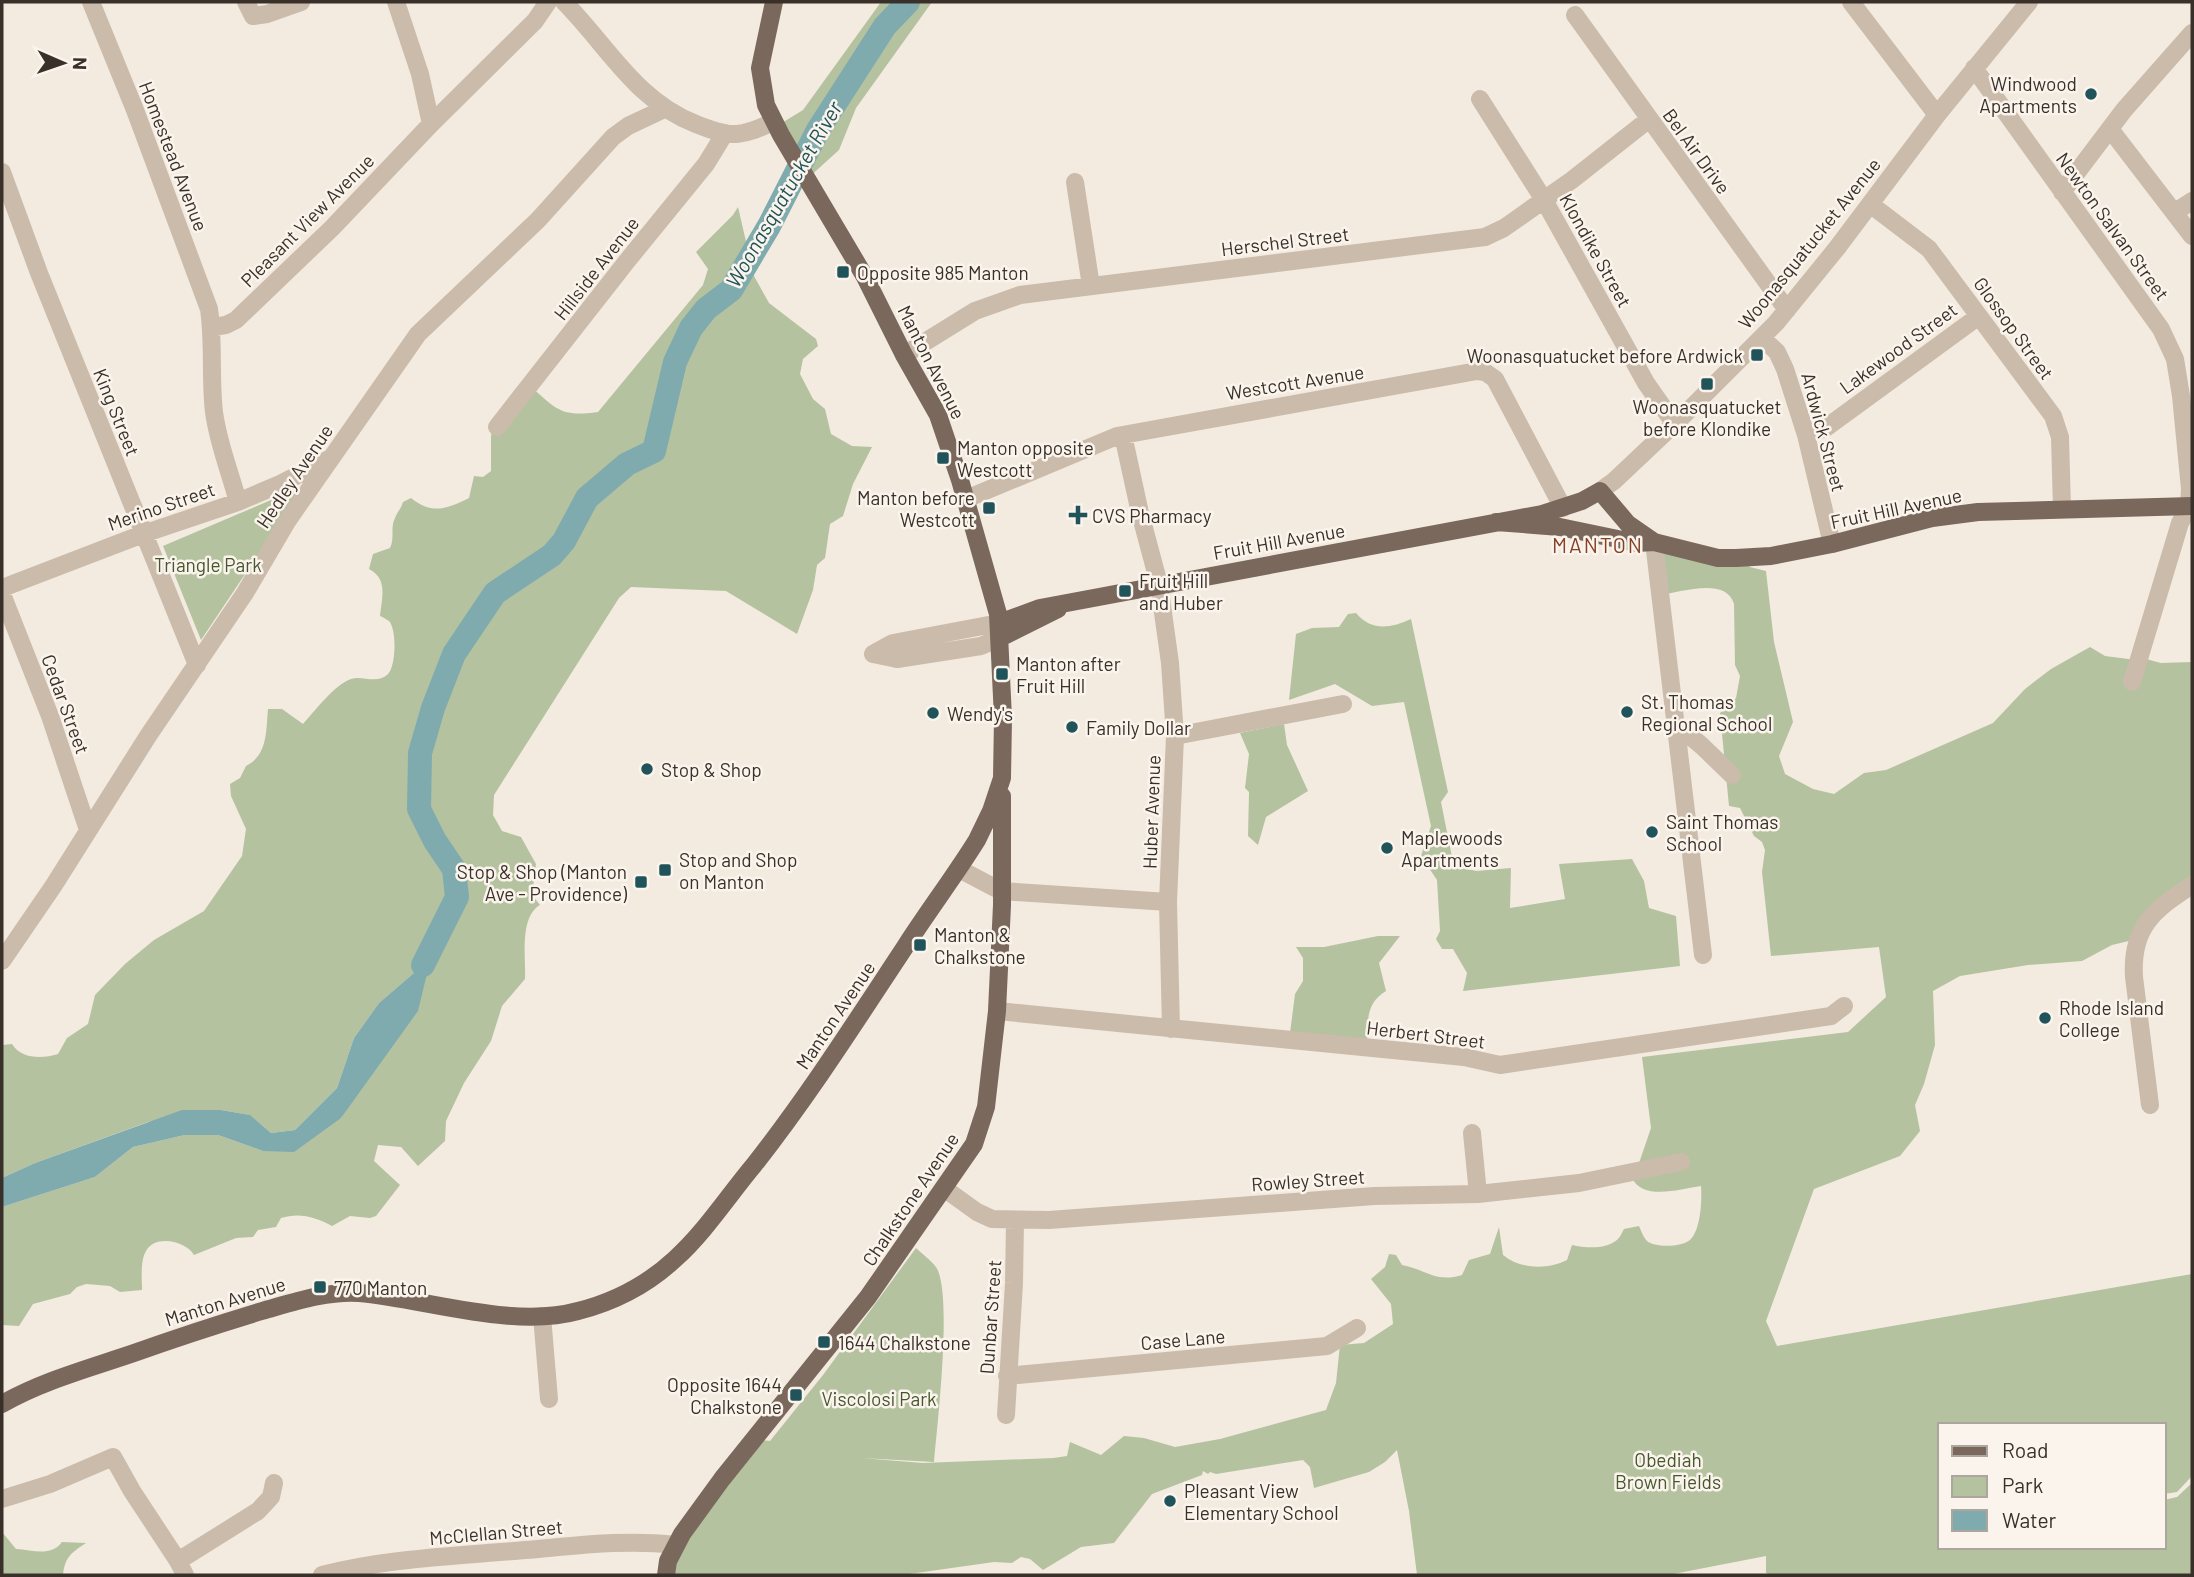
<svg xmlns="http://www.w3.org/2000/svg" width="2194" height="1577" font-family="Barlow,sans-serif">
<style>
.green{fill:#b4c29f}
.water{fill:#7fabaf}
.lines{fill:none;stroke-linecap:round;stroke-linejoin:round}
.river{stroke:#7fabaf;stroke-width:24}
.minor{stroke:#cbbbab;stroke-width:18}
.major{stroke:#7a685c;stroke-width:18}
.poi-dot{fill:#20535a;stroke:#faf4ec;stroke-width:2.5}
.labels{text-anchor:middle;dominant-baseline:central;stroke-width:5;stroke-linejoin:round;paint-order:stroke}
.poi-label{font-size:19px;fill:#39302a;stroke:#faf4ec;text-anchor:start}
.street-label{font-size:19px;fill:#39302a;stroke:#faf4ec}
.park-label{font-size:19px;fill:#46572e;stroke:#faf4ec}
.water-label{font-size:21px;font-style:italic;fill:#20535a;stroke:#faf4ec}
.neighbourhood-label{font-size:21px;letter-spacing:2px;fill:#864125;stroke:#faf4ec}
</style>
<rect width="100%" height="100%" fill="#f3ebe0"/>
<!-- green -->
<path class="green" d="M 881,2 L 932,2 L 856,108 L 839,150 L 807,179 L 772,129 L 803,110 Z
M 738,207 L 754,276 L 769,303 L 816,339 L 818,346 L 803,359 L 800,374 L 813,399 L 825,409 L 831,434 L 852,446 L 872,447 L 853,484 L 843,516 L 830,524 L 825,558 L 817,565 L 813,590 L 797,634 L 726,591 L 631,587 L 619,598 L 494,795 L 493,815 L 502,831 L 521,837 L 536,864 L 532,895 L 540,905 C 519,917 526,958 525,979 L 502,1006 L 491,1041 L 464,1083 L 446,1121 L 445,1141 L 418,1166 L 401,1147 L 378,1145 L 374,1161 L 400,1185 L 376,1216 L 370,1218 L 350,1216 L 332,1226 C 316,1217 299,1212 281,1218 L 276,1227 L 258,1230 L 253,1237 L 236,1238 L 194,1255 C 186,1241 155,1234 146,1251 C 140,1261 142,1279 142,1290 L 120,1292 L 110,1286 L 86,1284 L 77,1287 L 70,1294 L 33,1304 L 19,1326 L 2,1325 L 2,1207 L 95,1177 L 133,1147 L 185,1135 L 218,1135 L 263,1151 L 341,1118 L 434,939 L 415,972 L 379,1003 L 354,1038 L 337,1088 L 295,1130 L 271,1133 L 249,1115 L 221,1110 L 148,1122 L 35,1163 L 2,1178 L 2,1045 L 12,1044 C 21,1059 42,1059 58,1054 L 67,1038 L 88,1024 L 95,995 L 125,964 L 154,940 L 204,911 L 242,856 L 246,829 L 231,796 L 230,784 L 240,778 L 246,766 C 268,755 266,730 268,709 L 282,709 L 303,724 C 314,712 335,684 351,679 C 363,675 376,685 388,674 C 396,666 397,630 389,621 C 389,621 381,616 380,616 C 382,597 388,579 369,569 L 373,554 L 390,548 C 395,538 390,527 395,518 C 397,512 401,509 403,502 L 411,498 C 432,515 447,509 469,498 L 474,476 L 483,477 L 491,471 L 491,435 L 530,386 C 558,410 560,417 598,412 L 703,285 L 708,269 L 696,252 L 733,215 Z
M 304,486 L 201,640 L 163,546 Z
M 1654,550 L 1742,558 L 1750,567 L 1766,571 L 1774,642 L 1793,722 L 1779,756 L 1785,774 L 1813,789 L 1834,794 L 1864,773 L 1886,770 L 1993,723 L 2025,689 L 2051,669 L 2090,647 L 2105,656 L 2136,660 L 2142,658 L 2161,663 L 2192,662 L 2192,886 L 2133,940 L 2112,945 L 2082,961 L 2028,965 L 1960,976 L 1933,991 L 1935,1045 L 1924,1084 L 1915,1105 L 1920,1131 L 1900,1156 L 1814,1189 L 1766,1321 L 1777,1346 L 2192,1274 L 2192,1476 L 2177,1492 L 2164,1494 L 2164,1425 L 1940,1425 L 1940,1547 L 2164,1547 L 2164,1500 L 2177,1497 L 2192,1483 L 2192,1575 L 1772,1575 L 1766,1573 L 1766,1556 L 1668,1575 L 1417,1575 L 1409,1511 L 1397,1450 L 1385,1462 L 1369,1472 L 1314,1488 L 1310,1467 L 1303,1460 L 1216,1474 L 1210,1472 L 1208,1474 L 1203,1471 L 1202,1475 L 1152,1494 L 1114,1543 L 1081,1547 L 1043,1570 L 1030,1559 L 1021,1557 L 1012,1563 L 994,1562 L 902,1575 L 665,1575 L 673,1547 L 762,1440 L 770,1441 L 823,1375 L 916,1248 C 922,1254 931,1260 936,1267 C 953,1292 937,1427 934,1462 L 861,1458 L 923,1463 L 1054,1458 L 1067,1456 L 1070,1442 L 1101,1455 L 1124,1436 L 1144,1438 L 1175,1447 L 1220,1439 L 1326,1410 L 1336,1383 L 1340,1345 L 1364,1343 L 1393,1324 L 1391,1304 L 1371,1279 L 1385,1267 L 1389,1254 L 1396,1255 L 1402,1265 C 1427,1270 1436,1283 1462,1275 L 1469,1260 L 1490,1254 L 1499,1227 L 1503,1255 C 1520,1269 1547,1270 1567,1260 L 1572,1245 C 1586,1248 1606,1250 1618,1239 C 1621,1236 1622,1232 1624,1229 L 1639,1226 C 1641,1230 1643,1237 1647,1241 C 1655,1248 1682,1247 1690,1240 C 1701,1230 1702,1199 1701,1186 C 1680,1189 1643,1201 1632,1178 L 1636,1172 L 1651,1128 L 1642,1057 L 1848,1032 L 1886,997 L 1879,947 L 1771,956 L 1762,872 L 1765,850 L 1762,842 L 1754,836 L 1740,808 L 1729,806 L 1720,713 L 1736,698 L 1740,676 L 1735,665 L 1734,604 C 1726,576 1679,593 1659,595 Z
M 1356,613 C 1372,632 1391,628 1411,619 L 1448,792 L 1441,802 L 1454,867 L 1477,871 L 1511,868 L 1510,908 L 1565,899 L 1559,864 L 1632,859 L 1644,881 L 1649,908 L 1676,916 L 1680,966 L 1463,991 L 1467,973 L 1453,949 L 1442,949 L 1436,939 L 1440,931 L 1437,880 L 1421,856 L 1431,826 L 1404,702 L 1372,706 L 1335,684 L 1289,700 L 1296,634 L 1312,628 L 1339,627 L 1348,614 Z
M 1284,724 L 1287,745 L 1308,791 L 1266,817 L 1258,845 L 1248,836 L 1249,792 L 1245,788 L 1249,754 L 1240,733 Z
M 1378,936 L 1400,936 L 1379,963 L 1386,991 C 1364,1004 1368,1025 1367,1049 L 1289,1041 L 1295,994 L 1303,981 L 1303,958 L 1296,947 L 1324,947 Z
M 2,1532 L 16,1549 C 33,1550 51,1557 62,1542 L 86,1543 C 71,1553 65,1557 63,1575 L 2,1575 Z"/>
<!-- water -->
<path class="water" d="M 436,936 L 418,1011 L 341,1118 L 294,1152 L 263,1151 L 218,1135 L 185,1135 L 133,1147 L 95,1177 L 2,1207 L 2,1178 L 35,1163 L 182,1110 L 221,1110 L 250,1115 L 271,1133 L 295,1130 L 337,1088 L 354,1038 L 379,1003 L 415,972 Z"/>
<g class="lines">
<!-- river -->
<path class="river" d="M 423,965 L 457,897 L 454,869 L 435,841 L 419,809 L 420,753 L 433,708 L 454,654 L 495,593 L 552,555 L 564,541 L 587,498 L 627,464 L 654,451 L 675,362 L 691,328 L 706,309 L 731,290 L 769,226 L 818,130 L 885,26 L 908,2"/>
<!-- minor -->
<path class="minor" d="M 91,2 L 135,110 L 209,309 C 214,343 210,378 214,412 C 218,443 230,472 238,502
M 246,2 L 253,16 L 267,14 L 301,2
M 396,2 L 420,74 L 431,124
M 564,2 C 607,45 636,101 696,124 C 709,129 724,135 737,134 C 750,133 762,127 773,122
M 1851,2 L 1937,115
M 1575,15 L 1787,310
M 1974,68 L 2161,329 L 2175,359 L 2181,396 L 2190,489 L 2189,506 L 2180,523 L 2132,682
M 1480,99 L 1544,200 L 1646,383 L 1674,423
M 2110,129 L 2192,236
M 2,172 L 39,273 L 197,665
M 1075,182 L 1091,286
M 2062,192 L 2124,110 L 2192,33
M 1870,204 L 1929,249 L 2053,416 L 2060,437 L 2062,509
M 2175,212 L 2192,201
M 212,327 L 226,325 L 236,320 L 332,228 L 431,124 L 535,21 L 548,2
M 1762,338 L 1777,352 L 1785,369 L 1806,435 L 1832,544
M 904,355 L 975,311 L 1020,295 L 1485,237 L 1504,228 L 1572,180 L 1648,120
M 497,427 L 627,261 L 706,164 L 725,133
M 1123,435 L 1140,513 L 1159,584 L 1170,663 L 1175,736 L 1168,902 L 1171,1029
M 1806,435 L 1827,427 L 1979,316
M 1600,491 L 1614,481 L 1687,412 L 1776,323 L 1837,248 L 1937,115 L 2029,2
M 966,499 L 1117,436 L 1477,371 L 1485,372 L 1495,379 L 1563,508
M 1654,542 L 1703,955
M 2,588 L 143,534 L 238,502 L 280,484 L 329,459
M 2,594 L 50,716 L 88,830
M 873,654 L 893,643 L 999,623
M 873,654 L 897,659 L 981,646 L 1000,638
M 1677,725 L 1702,746 L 1732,775
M 1175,736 L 1343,704
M 959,869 L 1001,891 L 1168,902
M 2,961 L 54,885 L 148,736 L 245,593 L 288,520 L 418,334 L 538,220 L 613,137 L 628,126 L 664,109
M 997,1011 L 1464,1057 L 1500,1065 L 1831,1016 L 1844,1006
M 2150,1105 L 2134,977 C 2131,928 2153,910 2192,885
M 1472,1133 L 1478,1194
M 945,1189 L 977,1212 L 992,1219 L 1049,1220 L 1374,1196 L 1478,1194 L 1579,1183 L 1681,1162
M 542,1316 L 549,1399
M 1007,1376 L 1327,1346 L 1357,1328
M 1006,1415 L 1014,1283 L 1015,1221
M 2,1499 L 50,1484 L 113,1457 L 132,1491 L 178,1561 L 185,1575
M 178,1561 L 258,1511 L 271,1497 L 274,1483
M 322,1575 C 388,1558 457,1556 525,1550 C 574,1546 626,1539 675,1545"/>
<!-- major -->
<path class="major" d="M 1496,522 L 1560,527 L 1637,543 L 1654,542 L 1718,558 L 1736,558 L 1771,556 L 1832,544 L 1932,518 L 1978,512 L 2192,506
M 999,623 L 1040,608 L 1542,514 L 1582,501 L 1600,491 L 1628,524 L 1654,542
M 1000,638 L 1058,609
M 2,1404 C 42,1381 90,1368 134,1353 C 176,1338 219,1324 262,1311 C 294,1302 326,1291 359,1293 C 426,1299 513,1329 578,1311 C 614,1302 648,1284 675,1259 C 705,1232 728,1196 754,1165 C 809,1095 856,1021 905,947 C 928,911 954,877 977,840 L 991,811 L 1002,778 L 1003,718 L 998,614 L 960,480 L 938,415 L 904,355 L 865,277 L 781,135 L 766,105 L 760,68 L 774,2
M 666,1575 L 668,1561 L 682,1534 L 722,1479 L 868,1297 L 974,1144 L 986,1107 L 997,1011 L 1002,905 L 1002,796"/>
</g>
<!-- markers -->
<g class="poi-dot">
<circle cx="2091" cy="94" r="7"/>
<rect x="836" y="265" width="14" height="14" rx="3.5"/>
<rect x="1750" y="348" width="14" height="14" rx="3.5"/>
<rect x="1700" y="377" width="14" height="14" rx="3.5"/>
<rect x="936" y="451" width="14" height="14" rx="3.5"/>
<rect x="982" y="501" width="14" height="14" rx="3.5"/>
<path d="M1074.5 504.5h7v7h7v7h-7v7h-7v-7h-7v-7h7z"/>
<rect x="1118" y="584" width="14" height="14" rx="3.5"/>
<rect x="995" y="667" width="14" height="14" rx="3.5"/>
<circle cx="1627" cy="712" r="7"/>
<circle cx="933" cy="713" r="7"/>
<circle cx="1072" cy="727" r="7"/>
<circle cx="647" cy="769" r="7"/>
<circle cx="1652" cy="832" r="7"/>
<circle cx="1387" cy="848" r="7"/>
<rect x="658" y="863" width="14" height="14" rx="3.5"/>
<rect x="634" y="875" width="14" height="14" rx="3.5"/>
<rect x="913" y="938" width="14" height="14" rx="3.5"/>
<circle cx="2045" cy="1018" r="7"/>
<rect x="313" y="1280" width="14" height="14" rx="3.5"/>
<rect x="817" y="1335" width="14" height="14" rx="3.5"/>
<rect x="789" y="1388" width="14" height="14" rx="3.5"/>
<circle cx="1170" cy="1501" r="7"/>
</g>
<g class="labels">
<!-- poi labels -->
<g class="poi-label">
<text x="2077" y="83" text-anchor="end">Windwood<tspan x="2077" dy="22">Apartments</tspan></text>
<text x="857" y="272">Opposite 985 Manton</text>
<text x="1743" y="355" text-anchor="end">Woonasquatucket before Ardwick</text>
<text x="1707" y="406" text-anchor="middle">Woonasquatucket<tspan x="1707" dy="22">before Klondike</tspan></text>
<text x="957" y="447">Manton opposite<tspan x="957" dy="22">Westcott</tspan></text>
<text x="975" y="497" text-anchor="end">Manton before<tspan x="975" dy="22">Westcott</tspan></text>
<text x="1092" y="515">CVS Pharmacy</text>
<text x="1139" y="580">Fruit Hill<tspan x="1139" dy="22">and Huber</tspan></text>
<text x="1016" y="663">Manton after<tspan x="1016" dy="22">Fruit Hill</tspan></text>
<text x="1641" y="701">St. Thomas<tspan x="1641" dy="22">Regional School</tspan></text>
<text x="947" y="713">Wendy's</text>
<text x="1086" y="727">Family Dollar</text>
<text x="661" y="769">Stop &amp; Shop</text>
<text x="1666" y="821">Saint Thomas<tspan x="1666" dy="22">School</tspan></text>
<text x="1401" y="837">Maplewoods<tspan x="1401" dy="22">Apartments</tspan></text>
<text x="679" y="859">Stop and Shop<tspan x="679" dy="22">on Manton</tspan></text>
<text x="627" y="871" text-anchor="end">Stop &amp; Shop (Manton<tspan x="627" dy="22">Ave - Providence)</tspan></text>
<text x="934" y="934">Manton &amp;<tspan x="934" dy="22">Chalkstone</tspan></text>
<text x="2059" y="1007">Rhode Island<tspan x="2059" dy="22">College</tspan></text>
<text x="334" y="1287">770 Manton</text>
<text x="838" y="1342">1644 Chalkstone</text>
<text x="782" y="1384" text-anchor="end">Opposite 1644<tspan x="782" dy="22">Chalkstone</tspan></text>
<text x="1184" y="1490">Pleasant View<tspan x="1184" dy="22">Elementary School</tspan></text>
</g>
<!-- street labels -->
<g class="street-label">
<text transform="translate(1697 151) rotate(54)">Bel Air Drive</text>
<text transform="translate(174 156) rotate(69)">Homestead Avenue</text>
<text transform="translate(307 220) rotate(-45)">Pleasant View Avenue</text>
<text transform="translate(2113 226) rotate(54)">Newton Salvan Street</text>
<text transform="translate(1285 241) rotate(-7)">Herschel Street</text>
<text transform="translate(1809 243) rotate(-51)">Woonasquatucket Avenue</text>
<text transform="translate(1596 250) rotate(61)">Klondike Street</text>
<text transform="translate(596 268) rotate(-52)">Hillside Avenue</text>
<text transform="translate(2014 328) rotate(54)">Glossop Street</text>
<text transform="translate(1898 348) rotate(-36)">Lakewood Street</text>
<text transform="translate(932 362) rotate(63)">Manton Avenue</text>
<text transform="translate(1295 382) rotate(-9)">Westcott Avenue</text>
<text transform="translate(117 412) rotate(68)">King Street</text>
<text transform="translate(1824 432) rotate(75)">Ardwick Street</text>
<text transform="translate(294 476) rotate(-56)">Hedley Avenue</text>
<text transform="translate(161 506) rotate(-19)">Merino Street</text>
<text transform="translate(1896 508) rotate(-12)">Fruit Hill Avenue</text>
<text transform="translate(1279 541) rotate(-10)">Fruit Hill Avenue</text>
<text transform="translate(66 704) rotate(70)">Cedar Street</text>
<text transform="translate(1151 812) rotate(-88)">Huber Avenue</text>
<text transform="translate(835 1015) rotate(-56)">Manton Avenue</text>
<text transform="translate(1426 1034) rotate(7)">Herbert Street</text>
<text transform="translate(1308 1180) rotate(-4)">Rowley Street</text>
<text transform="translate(910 1199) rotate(-56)">Chalkstone Avenue</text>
<text transform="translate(225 1301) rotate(-17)">Manton Avenue</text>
<text transform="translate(990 1317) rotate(-86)">Dunbar Street</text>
<text transform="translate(1183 1339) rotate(-5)">Case Lane</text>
<text transform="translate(496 1532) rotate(-5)">McClellan Street</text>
</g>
<!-- park labels -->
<g class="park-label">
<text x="208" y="564">Triangle Park</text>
<text x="879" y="1398">Viscolosi Park</text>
<text x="1668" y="1459">Obediah<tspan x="1668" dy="22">Brown Fields</tspan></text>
</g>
<!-- water labels -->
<g class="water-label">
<text transform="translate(783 194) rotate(-60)">Woonasquatucket River</text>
</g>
<!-- neighbourhood labels -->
<g class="neighbourhood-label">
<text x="1598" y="544">MANTON</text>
</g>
</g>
<!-- border -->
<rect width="2194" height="1577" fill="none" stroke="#39302a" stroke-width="7"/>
<!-- legend -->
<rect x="1938" y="1423" width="228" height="126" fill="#faf4ec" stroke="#ada69e" stroke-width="2"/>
<rect x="1952" y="1446" width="35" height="10" fill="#7a685c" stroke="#ada69e" stroke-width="2"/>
<text x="2002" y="1458" font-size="21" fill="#39302a">Road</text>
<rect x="1952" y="1476" width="35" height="21" fill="#b4c29f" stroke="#ada69e" stroke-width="2"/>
<text x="2002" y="1493" font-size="21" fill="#39302a">Park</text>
<rect x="1952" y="1510" width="35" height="21" fill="#7fabaf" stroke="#ada69e" stroke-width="2"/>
<text x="2002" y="1528" font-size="21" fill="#39302a">Water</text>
<!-- north arrow -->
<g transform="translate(63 63) rotate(92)" stroke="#faf4ec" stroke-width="5" paint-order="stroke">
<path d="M0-5L12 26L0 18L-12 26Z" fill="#39302a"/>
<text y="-10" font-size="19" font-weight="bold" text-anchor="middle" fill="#39302a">N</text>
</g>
</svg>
